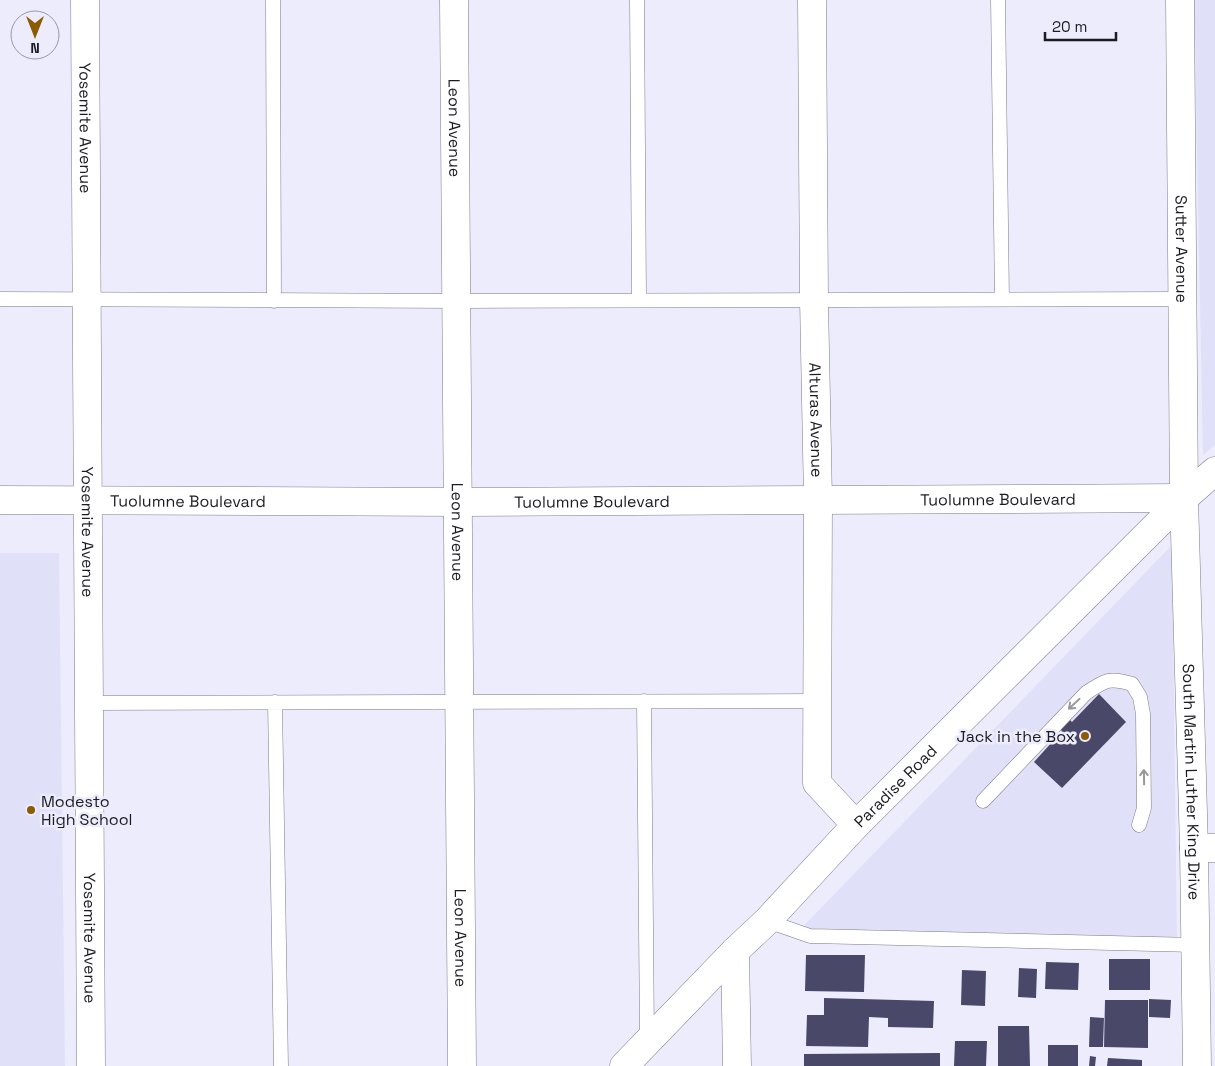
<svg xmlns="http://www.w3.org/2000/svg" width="1215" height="1066" font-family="'Space Grotesk',sans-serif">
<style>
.built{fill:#e0e0f9}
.building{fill:#4a4869}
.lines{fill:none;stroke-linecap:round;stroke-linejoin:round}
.lane-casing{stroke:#7a7a8a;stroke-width:15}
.street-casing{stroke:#7a7a8a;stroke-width:29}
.secondary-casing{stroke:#7a7a8a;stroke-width:29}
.lane{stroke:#fff;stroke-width:14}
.street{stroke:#fff;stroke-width:28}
.secondary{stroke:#fff;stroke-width:28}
.oneway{stroke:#98989b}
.poi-dot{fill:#8b5a01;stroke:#ececfd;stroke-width:2}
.labels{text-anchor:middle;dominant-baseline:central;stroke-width:5;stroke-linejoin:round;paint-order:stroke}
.street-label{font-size:16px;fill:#1b1b21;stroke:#ececfd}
.poi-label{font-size:16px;fill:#1b1b21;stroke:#ececfd;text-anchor:end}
</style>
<rect width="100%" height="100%" fill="#ececfd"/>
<!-- built -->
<path class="built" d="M 1194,0 L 1215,0 L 1215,445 L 1203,455 Z
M 1172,545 L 1177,941 L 793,937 Z
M 0,553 L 59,553 L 65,1066 L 0,1066 Z"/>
<!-- building -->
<path class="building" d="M 1099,694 L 1126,722 L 1062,788 L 1034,762 L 1062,731 L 1059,728 L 1068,718 L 1072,722 Z
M 806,955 L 865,955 L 864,992 L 805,991 Z
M 1109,959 L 1150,959 L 1150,990 L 1109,990 Z
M 1046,962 L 1079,963 L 1078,990 L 1045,989 Z
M 1019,968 L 1037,969 L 1036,998 L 1018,997 Z
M 962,970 L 986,971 L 985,1006 L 961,1005 Z
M 824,998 L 934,1001 L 933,1028 L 888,1027 L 888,1018 L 869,1017 L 868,1047 L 806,1046 L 807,1015 L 824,1015 Z
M 1149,999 L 1171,1000 L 1170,1018 L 1149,1017 Z
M 1105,1000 L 1148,1000 L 1148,1048 L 1104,1047 Z
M 1090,1017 L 1104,1018 L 1103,1047 L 1089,1047 Z
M 998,1026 L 1029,1026 L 1030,1066 L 998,1066 Z
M 955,1041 L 987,1041 L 986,1066 L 954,1066 Z
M 1048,1045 L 1078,1045 L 1078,1066 L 1048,1066 Z
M 940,1053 L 940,1066 L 804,1066 L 804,1054 Z
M 1090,1056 L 1096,1057 L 1095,1066 L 1089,1066 Z
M 1108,1058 L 1142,1060 L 1142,1066 L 1107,1066 Z"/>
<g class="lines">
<defs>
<path id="lane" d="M 273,0 L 274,301
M 637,0 L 639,299
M 998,0 L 1002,299
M 0,299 L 457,301 L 1183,299
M 644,701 L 647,1040
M 275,702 L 281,1066
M 88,703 L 816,701
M 983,801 L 1086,693 C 1105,680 1110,677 1132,684 L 1140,697 L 1143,714 L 1144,808 L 1139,825
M 767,921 L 810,936 L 1196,945"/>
<g id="street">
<path id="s1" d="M 85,0 L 91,1066"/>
<path id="s2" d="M 454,0 L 462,1066"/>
<path id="s3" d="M 812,0 L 814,300 L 818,500 L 817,783 L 856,825"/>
<path d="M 1194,848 L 1215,848"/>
<path d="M 735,951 L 737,1066"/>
</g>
<g id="secondary">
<path id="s4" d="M 1180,0 L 1184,498 L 1194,848 L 1197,1066"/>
<path id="s5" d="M 0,500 L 459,502 L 1184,498"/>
<path id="s6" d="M 624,1066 L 735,951 L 767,921 L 856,825 L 1184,498 L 1215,471"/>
</g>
</defs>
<!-- lane casing -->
<use href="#lane" class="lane-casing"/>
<!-- street casing -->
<use href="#street" class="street-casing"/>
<!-- secondary casing -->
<use href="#secondary" class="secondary-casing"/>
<!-- lane -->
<use href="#lane" class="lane"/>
<!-- street -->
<use href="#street" class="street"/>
<!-- secondary -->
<use href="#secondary" class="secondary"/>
</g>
<!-- one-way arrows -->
<defs><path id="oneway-shaft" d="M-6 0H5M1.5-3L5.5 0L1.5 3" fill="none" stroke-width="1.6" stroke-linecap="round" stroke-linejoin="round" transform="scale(1.25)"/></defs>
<g class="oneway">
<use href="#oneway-shaft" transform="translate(1074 704) rotate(137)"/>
<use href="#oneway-shaft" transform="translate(1144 777) rotate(-91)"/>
</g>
<!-- markers -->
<g class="poi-dot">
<circle cx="1085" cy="736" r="5"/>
<circle cx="31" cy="810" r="5"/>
</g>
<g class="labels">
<!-- street labels -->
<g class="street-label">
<text stroke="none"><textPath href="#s1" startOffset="128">Yosemite Avenue</textPath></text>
<text stroke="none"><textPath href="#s2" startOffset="128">Leon Avenue</textPath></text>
<text stroke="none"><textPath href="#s4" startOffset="249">Sutter Avenue</textPath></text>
<text stroke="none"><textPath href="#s3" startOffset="420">Alturas Avenue</textPath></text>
<text stroke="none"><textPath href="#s5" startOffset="998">Tuolumne Boulevard</textPath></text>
<text stroke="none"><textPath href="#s5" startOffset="188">Tuolumne Boulevard</textPath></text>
<text stroke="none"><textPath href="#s5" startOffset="592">Tuolumne Boulevard</textPath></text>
<text stroke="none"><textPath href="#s1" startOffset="532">Yosemite Avenue</textPath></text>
<text stroke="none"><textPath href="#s2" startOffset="532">Leon Avenue</textPath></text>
<text stroke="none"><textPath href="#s4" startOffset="782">South Martin Luther King Drive</textPath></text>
<text stroke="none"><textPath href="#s6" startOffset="390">Paradise Road</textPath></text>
<text stroke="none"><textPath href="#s1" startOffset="938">Yosemite Avenue</textPath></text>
<text stroke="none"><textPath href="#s2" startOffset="938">Leon Avenue</textPath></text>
</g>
<!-- poi labels -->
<g class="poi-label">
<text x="1075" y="736">Jack in the Box</text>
<text x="41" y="801" text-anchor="start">Modesto<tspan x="41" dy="18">High School</tspan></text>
</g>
</g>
<!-- north arrow -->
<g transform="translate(35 35) rotate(180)"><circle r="24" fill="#ececfd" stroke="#9898a5"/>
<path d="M0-4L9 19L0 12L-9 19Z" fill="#8b5a01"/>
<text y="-8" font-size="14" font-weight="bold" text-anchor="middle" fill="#1b1b21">N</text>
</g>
<!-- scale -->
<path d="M1045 32v8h71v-8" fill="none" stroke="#1b1b21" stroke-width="2.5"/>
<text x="1052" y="32" font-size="15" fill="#1b1b21" stroke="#ececfd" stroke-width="4" paint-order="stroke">20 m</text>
</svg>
